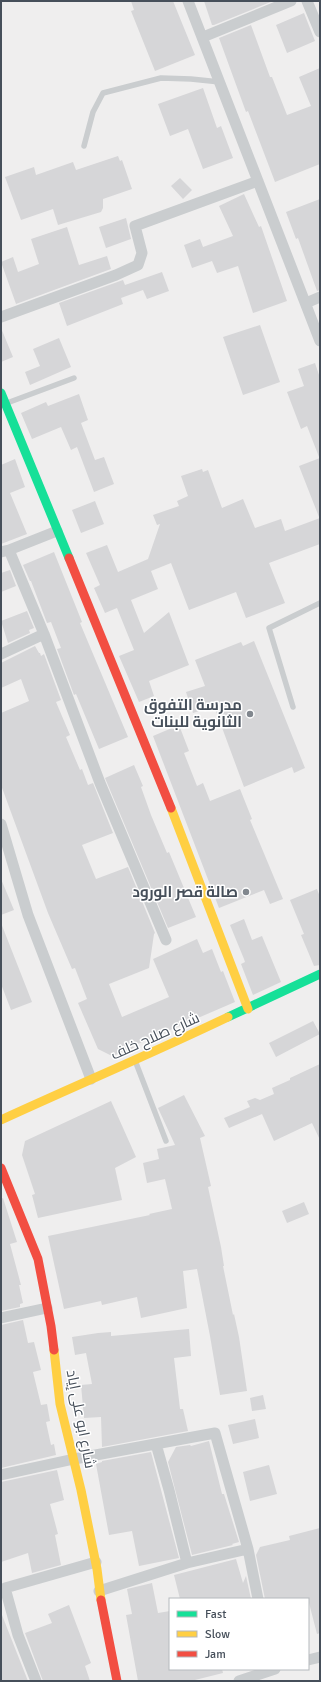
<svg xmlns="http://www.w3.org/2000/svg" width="321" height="1682" font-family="Signika,Cairo,sans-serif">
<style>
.building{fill:#d6d6d8}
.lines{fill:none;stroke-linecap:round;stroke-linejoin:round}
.lane{stroke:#cacdcf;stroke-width:5.5}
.street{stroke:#cacdcf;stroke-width:11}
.fast{stroke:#16e098;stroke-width:9}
.slow{stroke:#ffcf43;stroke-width:9}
.jam{stroke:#f24e42;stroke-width:9}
.poi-dot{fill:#81878e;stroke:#fff;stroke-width:1.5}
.labels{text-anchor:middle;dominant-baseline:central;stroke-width:3;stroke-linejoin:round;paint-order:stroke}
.poi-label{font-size:15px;font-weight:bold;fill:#464f5a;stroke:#fff;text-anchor:end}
.street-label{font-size:15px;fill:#464f5a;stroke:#fff}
</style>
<rect width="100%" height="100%" fill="#efeeee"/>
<!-- building -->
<path class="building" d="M 131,1 L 173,1 L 195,55 L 155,71 L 131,11 L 134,10 Z
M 204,1 L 273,1 L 214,25 L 212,25 Z
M 304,13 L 315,41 L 287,53 L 276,25 Z
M 251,25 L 270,77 L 272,77 L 287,115 L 311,106 L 299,77 L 320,68 L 320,164 L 275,182 L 248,111 L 246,112 L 219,38 Z
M 203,88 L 217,128 L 221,126 L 233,158 L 203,169 L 188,129 L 170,136 L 158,104 Z
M 118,156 L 120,161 L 122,160 L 132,189 L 103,199 L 103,208 L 101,212 L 58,225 L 53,209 L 21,220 L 5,177 L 34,167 L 36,175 L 73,162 L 76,170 Z
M 180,178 L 192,190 L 183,199 L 171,186 Z
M 244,194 L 259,227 L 261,226 L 287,301 L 253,313 L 238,266 L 217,273 L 212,261 L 192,268 L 184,245 L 200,239 L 203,247 L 233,236 L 219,206 Z
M 320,199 L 320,290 L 317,291 L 298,238 L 296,239 L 286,212 Z
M 126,218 L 131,239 L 106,248 L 99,227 Z
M 67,227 L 79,265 L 107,256 L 111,269 L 16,304 L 1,262 L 13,257 L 18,272 L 39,264 L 31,239 Z
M 162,272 L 169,291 L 147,299 L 143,290 L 121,298 L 123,304 L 67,326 L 59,303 L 123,280 L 125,285 Z
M 260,325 L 280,382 L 243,395 L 223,337 Z
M 1,328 L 13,357 L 1,362 Z
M 59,338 L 71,367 L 30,385 L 25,372 L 40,366 L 33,349 Z
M 315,363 L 320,378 L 319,457 L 307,426 L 301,429 L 287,392 L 304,386 L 298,369 Z
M 79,394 L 88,420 L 81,423 L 95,460 L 104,457 L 114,484 L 94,492 L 77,447 L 71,450 L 61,427 L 32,439 L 21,413 L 46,402 L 48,406 Z
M 320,458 L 320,517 L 319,517 L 299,466 Z
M 15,459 L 25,487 L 10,493 L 27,534 L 1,544 L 1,465 Z
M 202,469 L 203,472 L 208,470 L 222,508 L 243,499 L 255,528 L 281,519 L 285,531 L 320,518 L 320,544 L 269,563 L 285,603 L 246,618 L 236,592 L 189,610 L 171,563 L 151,571 L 158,589 L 131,600 L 144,633 L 169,612 L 189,665 L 149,681 L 154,696 L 139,702 L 119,656 L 134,650 L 117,608 L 105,613 L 94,588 L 100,585 L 86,553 L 107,545 L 118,572 L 148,559 L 160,524 L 157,525 L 153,515 L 179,506 L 177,501 L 188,496 L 181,476 Z
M 95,501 L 104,524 L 81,533 L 72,510 Z
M 54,552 L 82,622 L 80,623 L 128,737 L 99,749 L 76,694 L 74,695 L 57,649 L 61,648 L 51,622 L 47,623 L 31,581 L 30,581 L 23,565 Z
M 10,570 L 16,586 L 1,592 L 1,573 Z
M 27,611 L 34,628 L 29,630 L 30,633 L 8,643 L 1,621 Z
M 254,641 L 305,768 L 294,773 L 292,767 L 244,787 L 214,706 L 193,713 L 186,692 L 205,686 L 195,660 L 241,642 L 243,646 Z
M 35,646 L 39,653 L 40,653 L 41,656 L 44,654 L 61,700 L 56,702 L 70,735 L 66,737 L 80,770 L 82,769 L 88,785 L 93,783 L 113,833 L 82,845 L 96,879 L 128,867 L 155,933 L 154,934 L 149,968 L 109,984 L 122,1017 L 169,997 L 153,959 L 197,939 L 203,953 L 212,949 L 221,972 L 223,971 L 235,1002 L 133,1046 L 134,1048 L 112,1056 L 98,1049 L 78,1003 L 87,999 L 75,968 L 72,969 L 48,913 L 1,785 L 1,713 L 29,701 L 21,679 L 1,688 L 1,663 Z
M 179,725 L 189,751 L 184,753 L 197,786 L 203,783 L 210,801 L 240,789 L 252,819 L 250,820 L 283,899 L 270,904 L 264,890 L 219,908 L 153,736 Z
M 134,765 L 143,786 L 141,787 L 151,815 L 167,853 L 169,852 L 196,917 L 168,928 L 105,778 Z
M 1,879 L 14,910 L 1,915 Z
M 317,889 L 320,897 L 320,965 L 314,966 L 301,935 L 304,934 L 290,900 Z
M 244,919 L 252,940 L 262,936 L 281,982 L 253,995 L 241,964 L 245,962 L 244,959 L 230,925 Z
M 1,923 L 32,1002 L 11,1010 L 1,984 Z
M 313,1021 L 320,1034 L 276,1057 L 269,1043 Z
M 320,1064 L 320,1140 L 312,1123 L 274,1141 L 262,1114 L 229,1128 L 224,1118 L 250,1107 L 247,1101 L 255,1098 L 260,1100 L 274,1094 L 272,1088 L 290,1080 L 290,1078 Z
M 184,1095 L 205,1136 L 200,1138 L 211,1186 L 208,1187 L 221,1247 L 224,1266 L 223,1266 L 233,1315 L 234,1314 L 239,1337 L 247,1391 L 220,1395 L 210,1336 L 197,1269 L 183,1271 L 187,1308 L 141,1318 L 137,1297 L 102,1305 L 101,1301 L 64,1309 L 48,1236 L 150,1215 L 149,1214 L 172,1209 L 165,1179 L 147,1183 L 143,1163 L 159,1159 L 157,1149 L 175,1145 L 158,1108 Z
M 111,1101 L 136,1157 L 115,1168 L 122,1200 L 38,1218 L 32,1195 L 35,1194 L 22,1155 L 25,1141 Z
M 3,1198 L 17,1242 L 10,1244 L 21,1285 L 19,1285 L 23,1303 L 20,1304 L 20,1307 L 1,1311 L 1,1199 Z
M 304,1202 L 309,1214 L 287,1223 L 282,1211 Z
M 23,1320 L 28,1343 L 34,1342 L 41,1370 L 33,1372 L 41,1405 L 47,1404 L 50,1421 L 46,1422 L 51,1445 L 54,1444 L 56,1455 L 1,1468 L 1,1325 Z
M 189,1329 L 191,1356 L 174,1358 L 180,1409 L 183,1409 L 188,1431 L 102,1447 L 101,1417 L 84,1418 L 81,1385 L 92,1384 L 86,1353 L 75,1355 L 72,1337 L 98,1333 L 111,1332 L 111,1336 Z
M 263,1395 L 266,1409 L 252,1411 L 250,1398 Z
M 255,1419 L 259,1438 L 233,1444 L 228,1425 Z
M 209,1441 L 222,1494 L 224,1494 L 239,1542 L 232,1544 L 233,1545 L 192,1555 L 168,1462 L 176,1447 L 190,1445 L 191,1446 Z
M 151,1452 L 179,1558 L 139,1566 L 132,1531 L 109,1535 L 96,1464 L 102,1462 L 102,1461 Z
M 269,1465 L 277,1494 L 250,1501 L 243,1472 Z
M 57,1470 L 64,1500 L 50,1504 L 58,1534 L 55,1535 L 61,1565 L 32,1573 L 28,1553 L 1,1562 L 1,1482 Z
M 320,1528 L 320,1633 L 317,1634 L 308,1599 L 265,1599 L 256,1555 L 260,1547 L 290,1540 L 289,1536 Z
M 236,1559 L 243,1583 L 246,1576 L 251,1599 L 180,1599 L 174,1575 Z
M 152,1583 L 158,1613 L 170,1611 L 170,1669 L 222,1669 L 223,1673 L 191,1681 L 138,1681 L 126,1615 L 132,1614 L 127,1589 Z
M 69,1605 L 91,1663 L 85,1666 L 90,1681 L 43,1681 L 25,1633 L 52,1623 L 48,1614 Z
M 2,1615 L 11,1638 L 28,1681 L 1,1681 L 1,1616 Z"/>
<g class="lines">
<!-- lane -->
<path class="lane" d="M 84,146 L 93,112 L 103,93 L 161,78 L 191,79 L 220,82
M 7,403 L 74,378
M 293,707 L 269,628 L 320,603
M 136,1063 L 166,1141"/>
<!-- street -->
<path class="street" d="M 188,1 L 320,341
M 307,1 L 320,32
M 203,37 L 291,1
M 306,303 L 320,297
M 1,317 L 116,275 L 138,265 L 142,253 L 135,226 L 258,181
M 9,550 L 44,634 L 100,783 L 166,940
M 1,552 L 9,550 L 57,531
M 1,654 L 44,634
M 1,824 L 28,915 L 91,1079
M 1,1318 L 47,1308
M 156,1444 L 169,1490 L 187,1563
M 1,1475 L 74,1459 L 215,1433 L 248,1549 L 258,1599
M 99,1591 L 187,1563 L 248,1549
M 308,1660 L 320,1657
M 36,1681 L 18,1635 L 5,1588 L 96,1562
M 239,1681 L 275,1669"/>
<!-- fast -->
<path class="fast" d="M 1,393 L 69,558
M 228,1017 L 320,974"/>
<!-- slow -->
<path class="slow" d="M 171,808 L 248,1009
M 1,1120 C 77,1085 153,1053 228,1017
M 54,1350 L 60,1404 L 81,1490 L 97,1569 L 101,1600"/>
<!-- jam -->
<path class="jam" d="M 69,558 L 171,808
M 1,1168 L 38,1259 L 51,1326 L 54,1350
M 101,1600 L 117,1681"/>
</g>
<!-- markers -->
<g class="poi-dot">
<circle cx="250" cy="714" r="4"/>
<circle cx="246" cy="892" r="4"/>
</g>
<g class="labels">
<!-- poi labels -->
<g class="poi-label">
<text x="242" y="705">مدرسة التفوق<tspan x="242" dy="17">الثانوية للبنات</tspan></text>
<text x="238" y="892">صالة قصر الورود</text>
</g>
<!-- street labels -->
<g class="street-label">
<text transform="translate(155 1036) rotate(-24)">شارع صلاح خلف</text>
<text transform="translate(81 1419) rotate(79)">شارع ابو على إياد</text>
</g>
</g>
<!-- border -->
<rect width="321" height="1682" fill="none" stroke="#464f5a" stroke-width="4"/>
<!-- legend -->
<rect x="169" y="1598" width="140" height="72" fill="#ffffff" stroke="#b5b9bd"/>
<rect x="177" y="1611" width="20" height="6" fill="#16e098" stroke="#b5b9bd"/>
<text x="205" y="1618" font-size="12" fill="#464f5a">Fast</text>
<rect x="177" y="1631" width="20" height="6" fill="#ffcf43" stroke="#b5b9bd"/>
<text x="205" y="1638" font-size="12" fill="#464f5a">Slow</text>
<rect x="177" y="1651" width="20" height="6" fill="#f24e42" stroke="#b5b9bd"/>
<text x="205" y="1658" font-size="12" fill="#464f5a">Jam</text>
</svg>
